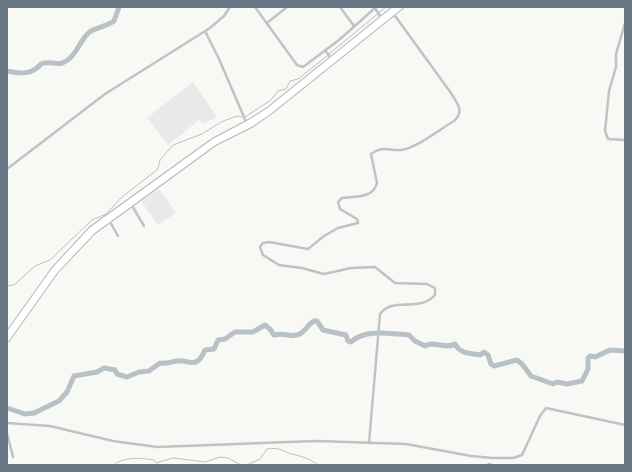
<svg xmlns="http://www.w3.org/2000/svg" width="632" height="472" font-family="'Titillium Web',sans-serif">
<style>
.built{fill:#e8eae9}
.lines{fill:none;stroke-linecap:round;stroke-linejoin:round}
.stream{stroke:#b8c1c6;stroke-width:1}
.river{stroke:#b8c1c6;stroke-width:5}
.highway-casing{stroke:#b3b6ba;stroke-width:6}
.minor{stroke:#bfc3c7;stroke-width:2.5}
.highway{stroke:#fff;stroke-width:4}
</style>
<rect width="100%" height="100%" fill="#f8f8f5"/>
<!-- built -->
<path class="built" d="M 193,82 L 217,117 L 203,124 L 199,120 L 168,145 L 147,118 Z
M 159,189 L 176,213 L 158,225 L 141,201 Z"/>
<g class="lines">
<!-- stream -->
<path class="stream" d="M 329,54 L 386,7
M 245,117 L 271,100 L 278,91 L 286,89 L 290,81 L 298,79 L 327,56
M 7,286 L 14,285 L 35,266 L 50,260 L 92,220 L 106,214 L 122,197 L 158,169 L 160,160 L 173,145 L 202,134 L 221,122 L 237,116 L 242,117
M 114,465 C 123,456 143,458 154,460 L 156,463 L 173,458 L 205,462 L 220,457 L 228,458 L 241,465
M 247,465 L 260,459 L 267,449 C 281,447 281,451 292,454 C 303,457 309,458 318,465
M 485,465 L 490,463 L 493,465"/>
<!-- river -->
<path class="river" d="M 7,71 C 17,73 28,75 37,68 C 39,66 41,63 44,63 C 56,61 59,68 70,58 C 78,51 83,35 91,31 C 99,27 107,26 114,21 L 119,7
M 7,408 L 25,414 L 34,413 L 59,401 L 67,392 L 74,376 L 97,372 L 104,368 L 115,370 L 117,374 L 127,377 L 139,372 L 149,371 L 160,363 C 167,364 170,362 176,361 C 189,359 196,371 205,350 L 214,349 L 218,340 L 225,339 L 235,332 L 253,332 L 265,325 L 270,329 L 274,335 C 284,332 288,337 297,335 C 305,333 307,325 314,321 L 317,321 L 323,330 L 346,335 L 348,341 L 351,342 C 366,328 390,334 409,335 L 415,341 L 425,346 C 435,340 445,350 455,344 C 460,354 470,353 480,355 L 484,352 L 488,355 L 491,364 L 494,366 L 517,360 L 522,364 L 531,376 L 553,384 L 557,382 L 567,384 L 582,381 L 588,369 L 588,358 L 590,356 L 595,357 L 610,350 L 625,351"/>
<defs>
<path id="highway" d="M 7,335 L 54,269 L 91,229 L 213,141 L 249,122 L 268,110 L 396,7
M 7,340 L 56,271 L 93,232 L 215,143 L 251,125 L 270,112 L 401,7"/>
</defs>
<!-- highway casing -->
<use href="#highway" class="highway-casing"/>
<!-- minor -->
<path class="minor" d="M 255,7 L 297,65 L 303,67 L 339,40 L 375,8
M 340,7 L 354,26
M 375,8 L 382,19
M 267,23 L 287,7
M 625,23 L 616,54 L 616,67 L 609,91 L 605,131 L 608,139 L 625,140
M 205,31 L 219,59 L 247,124
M 325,50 L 332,60
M 7,169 L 105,94 L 210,28 L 224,16 L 230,7
M 131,204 L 144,226
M 109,220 L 118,236
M 7,423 L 50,426 L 113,441 L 157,447 L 317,441 L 406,444 L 471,456 L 492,458 L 513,458 L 522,455 L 540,416 L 546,408 L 625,425
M 7,433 L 13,457
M 369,443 L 380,314 C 393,296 419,313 435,295 L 435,288 L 427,284 L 395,283 L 375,267 L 351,268 L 324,274 L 302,268 L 279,265 L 263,255 L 260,247 L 263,243 L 269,242 L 308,249 L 324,236 L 338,228 L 358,223 L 357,219 L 340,209 L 338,202 L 342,198 C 354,196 373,199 377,183 L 371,154 C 382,145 389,151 401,150 C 417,148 440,129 454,121 C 465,111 457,103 451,93 L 393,13"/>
<!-- highway -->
<use href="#highway" class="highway"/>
</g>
<!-- border -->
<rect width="632" height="472" fill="none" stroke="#697684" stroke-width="16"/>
</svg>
